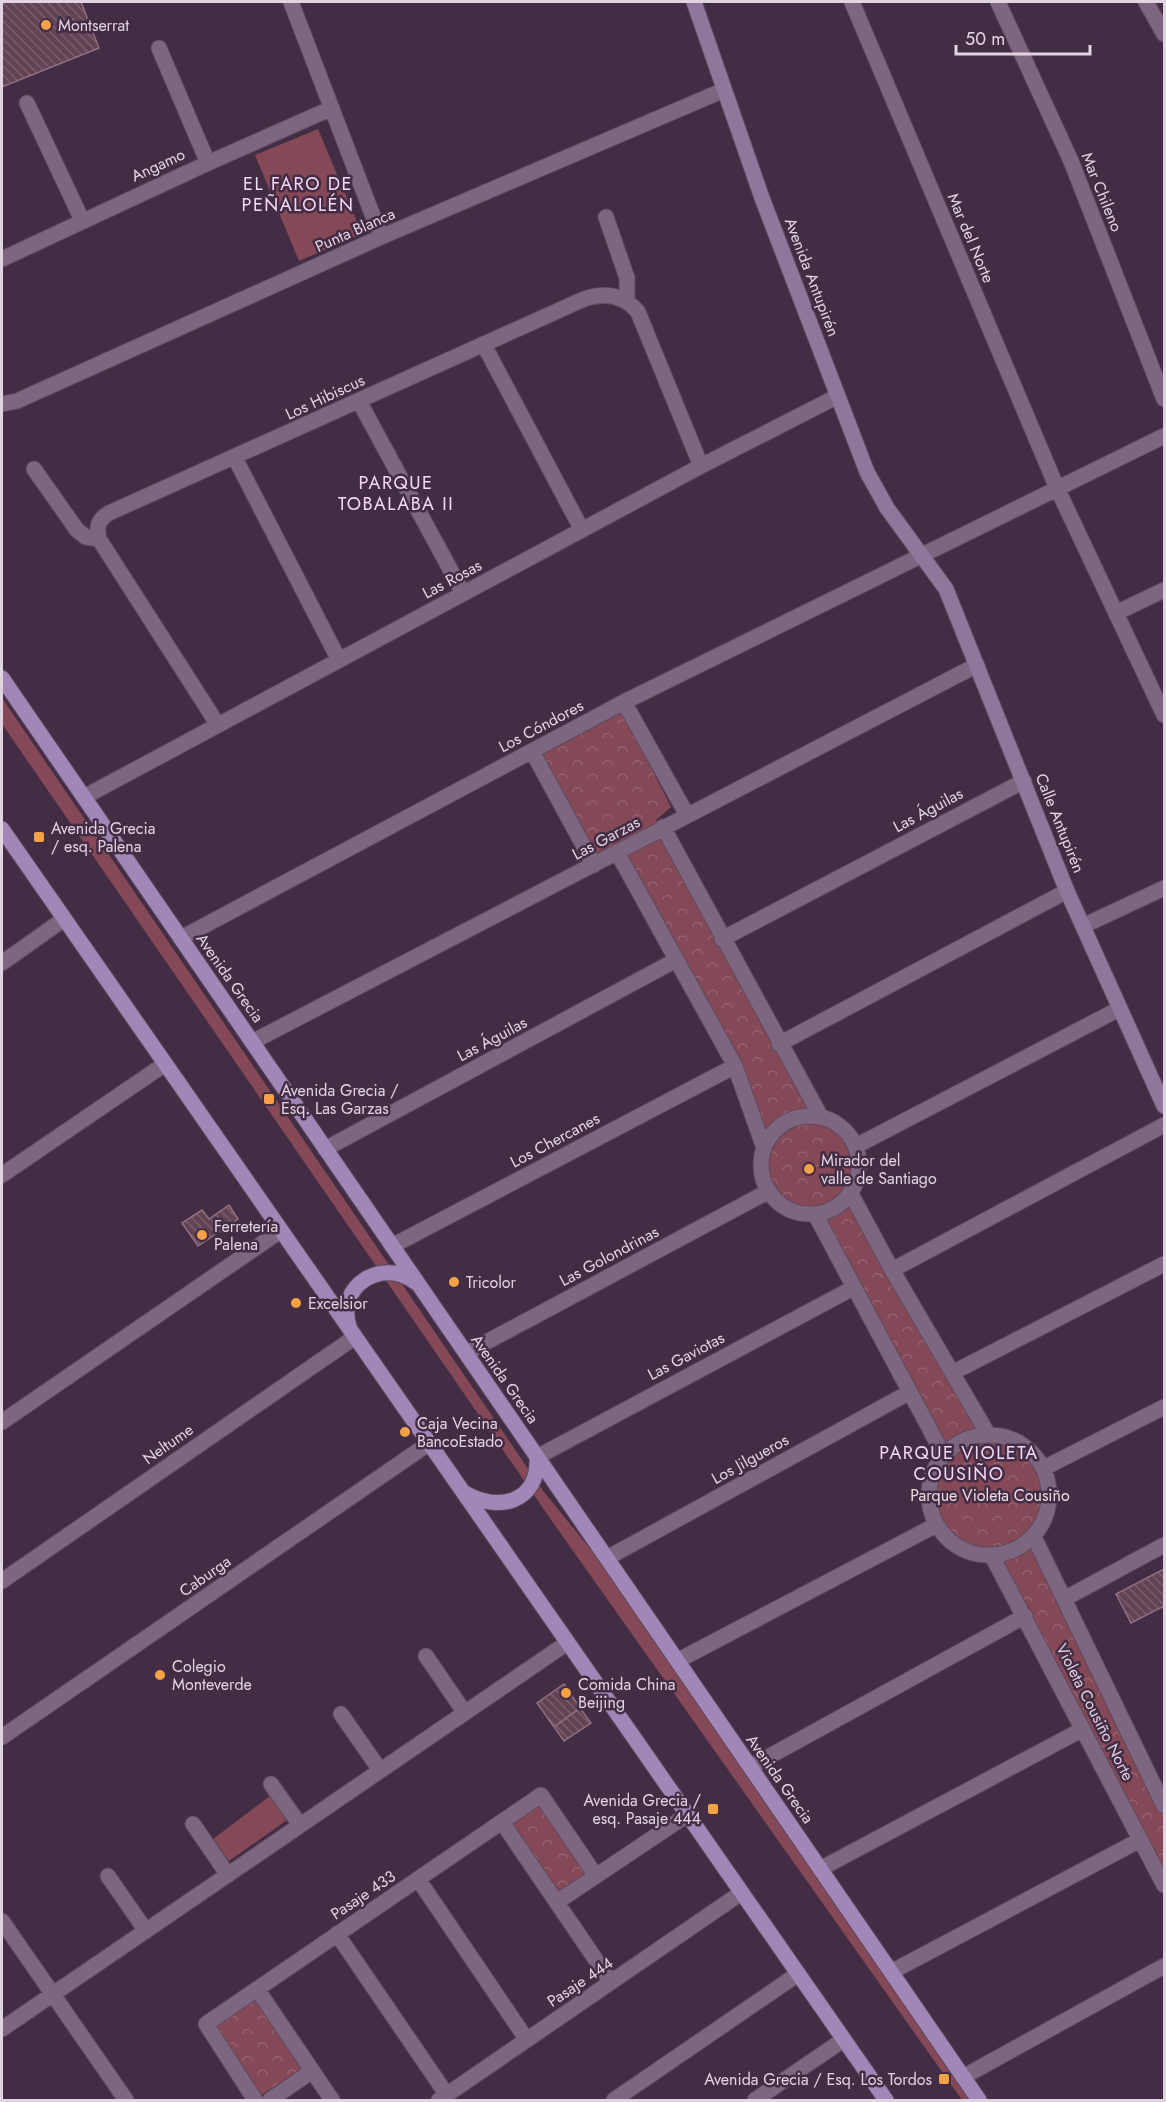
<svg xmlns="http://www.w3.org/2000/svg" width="1166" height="2102" font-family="Jost,sans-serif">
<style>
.grass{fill:#844857}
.park{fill:url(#park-crowns)}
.building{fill:url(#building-back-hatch);stroke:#916f81;stroke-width:1.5}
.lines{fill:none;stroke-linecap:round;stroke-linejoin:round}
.street-casing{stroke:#5d4a5d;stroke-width:17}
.secondary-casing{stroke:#5d4a5d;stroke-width:17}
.primary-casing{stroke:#5d4a5d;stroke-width:17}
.street{stroke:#7f6680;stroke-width:15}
.secondary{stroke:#91769c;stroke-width:15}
.primary{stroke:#a286b8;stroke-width:15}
.poi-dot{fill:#f5a246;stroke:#432d44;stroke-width:2}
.labels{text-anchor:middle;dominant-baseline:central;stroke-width:5;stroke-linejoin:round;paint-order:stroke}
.poi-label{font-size:16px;fill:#e1d3e1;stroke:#432d44;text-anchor:start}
.street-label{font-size:16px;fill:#e1d3e1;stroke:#432d44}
.park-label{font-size:16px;fill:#f1dcdf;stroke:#432d44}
.neighbourhood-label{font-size:18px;letter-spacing:1.5px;fill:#f4d8f5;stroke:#432d44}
</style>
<defs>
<pattern id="park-crowns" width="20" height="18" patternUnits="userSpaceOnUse" patternTransform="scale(1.5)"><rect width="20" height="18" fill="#844857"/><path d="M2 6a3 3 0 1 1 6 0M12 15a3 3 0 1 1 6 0" fill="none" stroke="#95626f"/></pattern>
<pattern id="building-back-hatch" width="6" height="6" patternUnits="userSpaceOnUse" patternTransform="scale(1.5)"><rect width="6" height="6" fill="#624354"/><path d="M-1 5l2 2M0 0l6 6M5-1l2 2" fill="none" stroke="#785d6c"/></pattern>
</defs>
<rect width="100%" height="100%" fill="#432d44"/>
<!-- grass -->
<path class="grass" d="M 318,129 L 362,234 L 299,261 L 255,155 Z
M 2,698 L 544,1492 L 610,1573 L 974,2100 L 962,2100 L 554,1524 L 2,724 Z
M 274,1793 L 290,1818 L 229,1861 L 213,1839 Z"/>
<!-- park -->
<path class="park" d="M 621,708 L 671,807 L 656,820 L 819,1123 C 853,1133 861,1160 847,1191 L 988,1441 C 1040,1450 1056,1488 1029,1533 L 1164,1806 L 1164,1878 L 992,1550 L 965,1543 L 943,1524 L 935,1502 L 937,1479 L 948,1459 L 814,1209 C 780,1206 763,1183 769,1150 L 618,844 L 596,853 L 538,753 Z
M 541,1802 L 590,1874 L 558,1896 L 509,1823 Z
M 256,1999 L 302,2068 L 260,2096 L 214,2027 Z"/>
<!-- building -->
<path class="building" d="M 2,2 L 81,2 L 99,48 L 2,87 Z
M 229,1205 L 238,1219 L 198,1246 L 182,1223 L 202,1210 L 209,1219 Z
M 1164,1569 L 1164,1606 L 1131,1623 L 1116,1594 Z
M 564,1684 L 580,1708 L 554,1727 L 537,1703 Z
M 580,1708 L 591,1723 L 564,1741 L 554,1727 Z"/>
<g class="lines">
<defs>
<path id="street" d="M 291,2 L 381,237
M 852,2 L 1057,488 L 1164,715
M 998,2 L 1071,161 L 1164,399
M 1146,2 L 1164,34
M 159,48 L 208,163
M 27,103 L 82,220
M 606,217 L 627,278 L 627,301
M 2,259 L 208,163 L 332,108
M 484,345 L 582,530
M 359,401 L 463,593
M 2,404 L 17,401 L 381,237 L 724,90
M 235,458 L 339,660
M 34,469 L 77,530 L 86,537 L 99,539
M 1116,613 L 1164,590
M 624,702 L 687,815
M 218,725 L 99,539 C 96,527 98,520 109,513 L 584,299 C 605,292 624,295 638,312 L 701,466
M 532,751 L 594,865
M 84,797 L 701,466 L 838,396
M 663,827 L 821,1117
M 617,852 L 735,1066 L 764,1148
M 1083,926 L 1164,888
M 181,938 L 624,702 L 1164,436
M 722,939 L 1024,781
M 2,963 L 64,919
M 252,1042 L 977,665
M 779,1044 L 1067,891
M761 1165a49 49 0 1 1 98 0a49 49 0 1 1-98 0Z
M 856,1146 L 1119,1009
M 325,1149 L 676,960
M 2,1175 L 165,1064
M 851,1194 L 892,1270 L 988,1434
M 815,1214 L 943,1454
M 392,1246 L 735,1066
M 892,1270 L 1164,1125
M 466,1353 L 769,1191
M 952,1373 L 1164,1264
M 2,1422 L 280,1231
M929 1495a60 60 0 1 1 120 0a60 60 0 1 1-120 0Z
M 537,1457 L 853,1288
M 1044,1468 L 1164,1407
M 1034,1537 L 1164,1806
M 992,1556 L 1164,1885
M 607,1558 L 910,1392
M 2,1581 L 355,1337
M 1064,1599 L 1164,1545
M 426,1656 L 465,1713
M 677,1661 L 936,1525
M 341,1714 L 380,1770
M 2,1737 L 428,1444
M 750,1767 L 1025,1616
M 271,1784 L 300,1825
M 502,1822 L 611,1982
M 193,1824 L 228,1875
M 820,1869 L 1083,1729
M 108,1876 L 146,1931
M 418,1879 L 527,2040
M 557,1902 L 687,1815
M 2,1921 L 126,2100
M 337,1934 L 447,2095
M 891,1972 L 1140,1840
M 257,1989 L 332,2100
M 2,2029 L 567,1643
M 963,2077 L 1164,1966
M 255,2100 L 206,2024 L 541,1795 L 596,1876
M 270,2100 L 312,2071
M 439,2100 L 741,1893
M 614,2100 L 798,1974
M 755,2100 L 843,2040"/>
<path id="secondary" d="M 694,2 L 762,198 L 867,472 L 887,508 L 946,589 L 1067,891 L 1164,1106"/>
<path id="primary" d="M 2,678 L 979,2100
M 2,829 L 886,2100
M 349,1326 C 336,1286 382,1257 415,1282
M 465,1493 C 499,1513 539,1502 537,1457"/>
</defs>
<!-- street casing -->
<use href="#street" class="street-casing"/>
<!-- secondary casing -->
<use href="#secondary" class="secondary-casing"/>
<!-- primary casing -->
<use href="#primary" class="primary-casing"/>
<!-- street -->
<use href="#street" class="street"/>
<!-- secondary -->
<use href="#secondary" class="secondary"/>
<!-- primary -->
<use href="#primary" class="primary"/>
</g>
<!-- markers -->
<g class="poi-dot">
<circle cx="46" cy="25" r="6"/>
<rect x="33" y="831" width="12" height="12" rx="3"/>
<rect x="263" y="1093" width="12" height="12" rx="3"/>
<circle cx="809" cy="1169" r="6"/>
<circle cx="202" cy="1235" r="6"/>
<circle cx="454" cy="1282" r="6"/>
<circle cx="296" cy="1303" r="6"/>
<circle cx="405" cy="1432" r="6"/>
<circle cx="160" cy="1675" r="6"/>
<circle cx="566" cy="1693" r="6"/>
<rect x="707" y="1803" width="12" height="12" rx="3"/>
<rect x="938" y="2073" width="12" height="12" rx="3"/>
</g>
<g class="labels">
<!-- poi labels -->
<g class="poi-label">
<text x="58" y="25">Montserrat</text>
<text x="51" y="828">Avenida Grecia<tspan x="51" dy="18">/ esq. Palena</tspan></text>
<text x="281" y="1090">Avenida Grecia /<tspan x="281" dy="18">Esq. Las Garzas</tspan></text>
<text x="821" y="1160">Mirador del<tspan x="821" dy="18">valle de Santiago</tspan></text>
<text x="214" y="1226">Ferretería<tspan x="214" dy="18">Palena</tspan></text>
<text x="466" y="1282">Tricolor</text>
<text x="308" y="1303">Excelsior</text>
<text x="417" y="1423">Caja Vecina<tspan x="417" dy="18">BancoEstado</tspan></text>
<text x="172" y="1666">Colegio<tspan x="172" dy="18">Monteverde</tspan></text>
<text x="578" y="1684">Comida China<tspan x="578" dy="18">Beijing</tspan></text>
<text x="701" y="1800" text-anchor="end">Avenida Grecia /<tspan x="701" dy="18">esq. Pasaje 444</tspan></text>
<text x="932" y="2079" text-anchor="end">Avenida Grecia / Esq. Los Tordos</text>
</g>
<!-- street labels -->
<g class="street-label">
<text transform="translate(158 165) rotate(-25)">Angamo</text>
<text transform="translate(1102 192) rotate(68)">Mar Chileno</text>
<text transform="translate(355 230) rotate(-24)">Punta Blanca</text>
<text transform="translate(971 238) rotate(67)">Mar del Norte</text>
<text transform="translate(812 277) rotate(69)">Avenida Antupirén</text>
<text transform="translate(325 397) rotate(-25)">Los Hibiscus</text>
<text transform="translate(452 579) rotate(-28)">Las Rosas</text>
<text transform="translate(541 726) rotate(-28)">Los Cóndores</text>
<text transform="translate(928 810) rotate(-28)">Las Águilas</text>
<text transform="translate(1060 823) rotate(68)">Calle Antupirén</text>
<text transform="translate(606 838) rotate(-28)">Las Garzas</text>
<text transform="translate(230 978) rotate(55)">Avenida Grecia</text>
<text transform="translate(492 1039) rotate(-28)">Las Águilas</text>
<text transform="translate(555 1140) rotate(-28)">Los Chercanes</text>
<text transform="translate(609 1256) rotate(-28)">Las Golondrinas</text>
<text transform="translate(686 1356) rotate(-28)">Las Gaviotas</text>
<text transform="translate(505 1379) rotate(55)">Avenida Grecia</text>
<text transform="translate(168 1444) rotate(-35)">Neltume</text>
<text transform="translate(750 1459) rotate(-29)">Los Jilgueros</text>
<text transform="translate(205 1576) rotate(-35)">Caburga</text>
<text transform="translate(1095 1712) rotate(63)">Violeta Cousiño Norte</text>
<text transform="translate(780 1779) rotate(55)">Avenida Grecia</text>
<text transform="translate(363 1895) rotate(-34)">Pasaje 433</text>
<text transform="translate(580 1982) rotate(-34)">Pasaje 444</text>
</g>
<!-- park labels -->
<g class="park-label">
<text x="990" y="1495">Parque Violeta Cousiño</text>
</g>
<!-- neighbourhood labels -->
<g class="neighbourhood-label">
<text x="298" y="184">EL FARO DE<tspan x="298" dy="21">PEÑALOLÉN</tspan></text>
<text x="396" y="483">PARQUE<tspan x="396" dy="21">TOBALABA II</tspan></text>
<text x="959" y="1453">PARQUE VIOLETA<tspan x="959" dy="21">COUSIÑO</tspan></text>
</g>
</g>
<!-- border -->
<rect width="1166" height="2102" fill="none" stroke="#e1d3e1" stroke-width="6"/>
<!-- scale -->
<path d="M956 45v9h134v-9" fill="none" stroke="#e1d3e1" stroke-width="3"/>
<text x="965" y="45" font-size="18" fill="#e1d3e1" stroke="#432d44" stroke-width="4.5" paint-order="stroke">50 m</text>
</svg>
